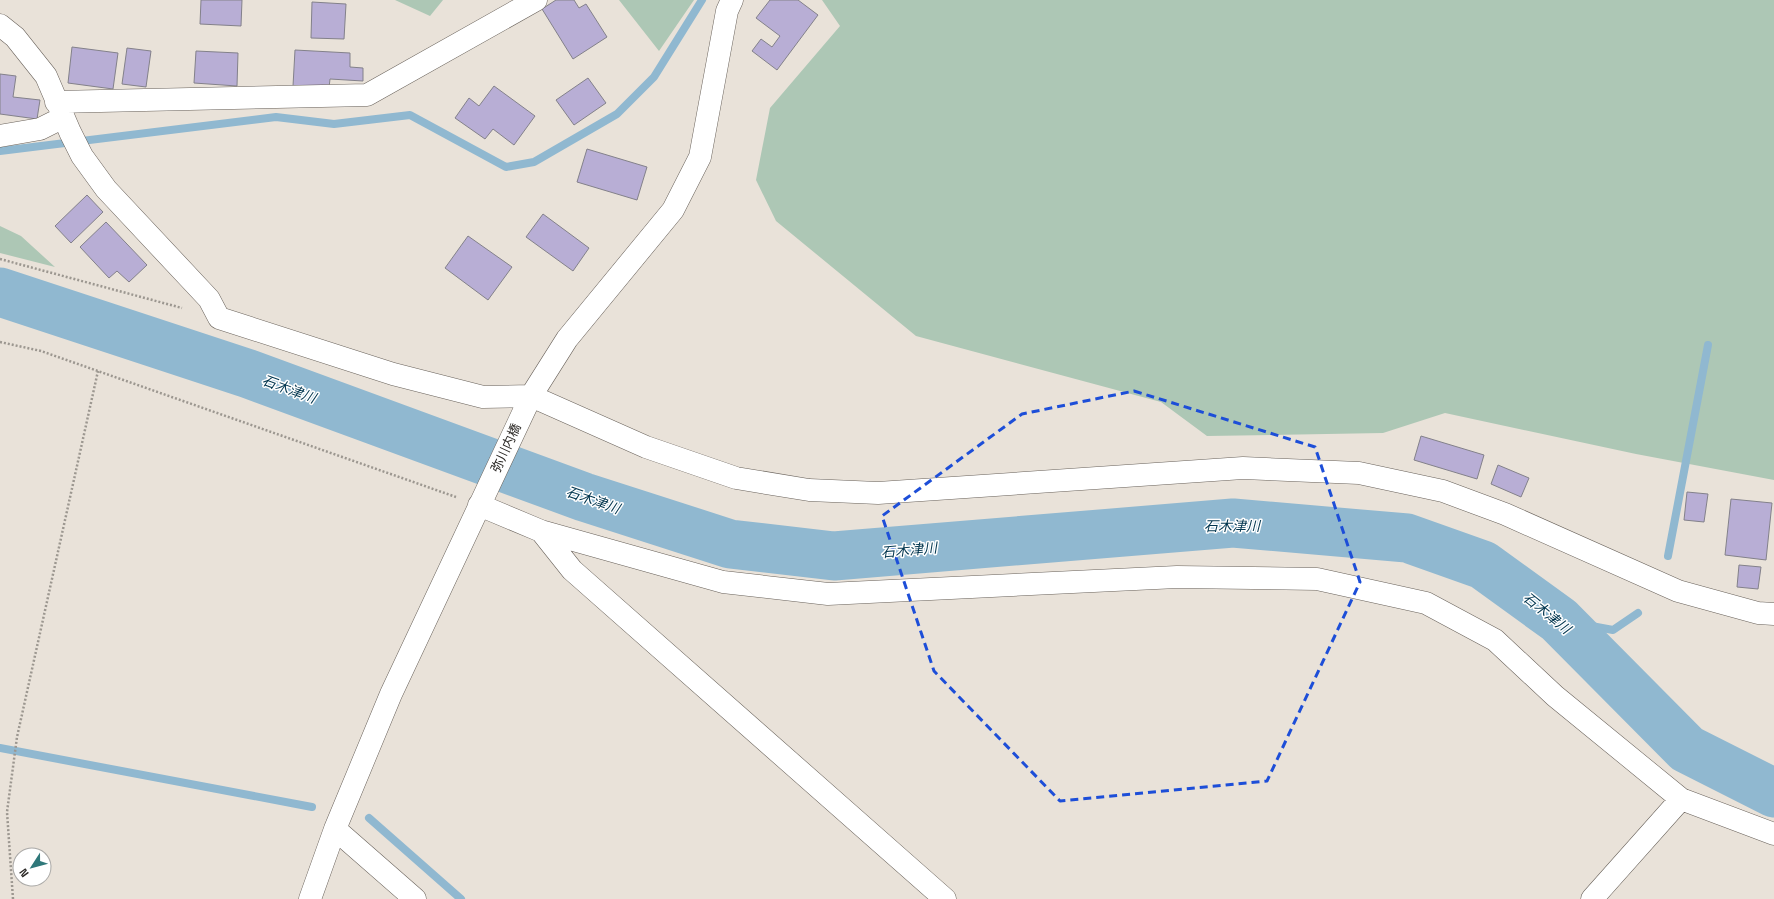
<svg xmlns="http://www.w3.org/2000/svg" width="1774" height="899" font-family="'Space Grotesk','Noto Sans JP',sans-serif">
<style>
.green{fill:#adc7b5}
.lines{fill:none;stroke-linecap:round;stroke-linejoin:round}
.stream{stroke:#90b8d0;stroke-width:8}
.river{stroke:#90b8d0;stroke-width:49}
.building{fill:#b8aed5;stroke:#83818a}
.minor-casing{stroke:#69625b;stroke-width:23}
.path{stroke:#9c9790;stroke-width:2.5;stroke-dasharray:2 2;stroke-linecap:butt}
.minor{stroke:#fff;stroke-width:22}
.marked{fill:none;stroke:#1d4ed8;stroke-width:3;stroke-dasharray:8 5;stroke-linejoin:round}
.labels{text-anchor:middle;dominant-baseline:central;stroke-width:3;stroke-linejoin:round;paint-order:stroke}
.street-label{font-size:13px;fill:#2a2724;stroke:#fff}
.water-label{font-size:14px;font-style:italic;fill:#00354e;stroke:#fff}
</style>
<rect width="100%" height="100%" fill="#e9e2d9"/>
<!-- green -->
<path class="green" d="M 395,0 L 443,0 L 430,16 Z
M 619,0 L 694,0 L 659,51 Z
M 822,0 L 1774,0 L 1774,480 L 1636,454 L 1445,413 L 1383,433 L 1207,436 L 1161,402 L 916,336 L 776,221 L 756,180 L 770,108 L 840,26 Z
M 0,226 L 21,236 L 55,267 L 0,253 Z"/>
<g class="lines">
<!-- stream -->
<path class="stream" d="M 0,151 L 276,117 L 334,124 L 410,115 L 506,167 L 534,162 L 617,114 L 654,77 L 702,0
M 1668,556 L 1708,345
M 1559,620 L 1613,630 L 1638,613
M 0,748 L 312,807
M 369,818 L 461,899"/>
<!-- river -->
<path class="river" d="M 0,292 L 249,374 L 584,497 L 730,544 L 834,556 L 1233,523 L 1407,538 L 1483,565 L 1559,620 L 1687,749 L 1774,793"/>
</g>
<!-- building -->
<path class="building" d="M 201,0 L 242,0 L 241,26 L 200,24 Z
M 556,0 L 574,0 L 579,8 L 586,4 L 607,37 L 573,59 L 542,9 Z
M 770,0 L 798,0 L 818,15 L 777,70 L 752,51 L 761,39 L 772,47 L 780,36 L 756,18 Z
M 312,2 L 346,4 L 344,39 L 311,38 Z
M 72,47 L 118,53 L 113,89 L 68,83 Z
M 127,48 L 151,51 L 146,87 L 122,84 Z
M 295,50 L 350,53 L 350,67 L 363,68 L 363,81 L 330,79 L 329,88 L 293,86 Z
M 196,51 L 238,53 L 237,86 L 194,83 Z
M 0,74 L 16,76 L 13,97 L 40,100 L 37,119 L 0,114 Z
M 588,78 L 606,103 L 574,125 L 556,100 Z
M 494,86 L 535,116 L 514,145 L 493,129 L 485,139 L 455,118 L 469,98 L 479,106 Z
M 587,149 L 647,167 L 637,200 L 577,182 Z
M 87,195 L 103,212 L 71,243 L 55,226 Z
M 543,214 L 589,248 L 573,271 L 526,237 Z
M 106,222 L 147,265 L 129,282 L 117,271 L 109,278 L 80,247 Z
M 468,236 L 512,267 L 488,300 L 445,268 Z
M 1421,436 L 1484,455 L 1477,479 L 1414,460 Z
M 1498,465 L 1529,478 L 1521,497 L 1491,484 Z
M 1687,492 L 1708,494 L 1704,522 L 1684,520 Z
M 1731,499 L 1772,503 L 1766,560 L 1725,555 Z
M 1739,565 L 1761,567 L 1758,589 L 1737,587 Z"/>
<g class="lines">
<defs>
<path id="minor" d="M 0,25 L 15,37 L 46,76 L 70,132 L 82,156 L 106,189 L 209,299 L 219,318 L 393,374 L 483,397 L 531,396 L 646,447 L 736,478 L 809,490 L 878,493 L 1243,468 L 1359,473 L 1443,491 L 1505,514 L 1678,591 L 1758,613 L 1774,614
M 56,102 L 367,95 L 536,0
M 0,136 L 40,129 L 62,118
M 479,505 L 541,531 L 572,570 L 945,899
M 541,531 L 723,582 L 828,594 L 1177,577 L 1317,579 L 1426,603 L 1495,640 L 1555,696 L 1681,799 L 1774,834
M 335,829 L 415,899
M 310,899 L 335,829 L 391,694 L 531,396 L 567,339 L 673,210 L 700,157 L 727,11 L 732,0
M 1592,899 L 1681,799"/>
</defs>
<!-- minor casing -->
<use href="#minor" class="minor-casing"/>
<!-- path -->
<path class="path" d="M 0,259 L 182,308
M 0,342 L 41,351 L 456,497
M 13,899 L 7,812 L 17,737 L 98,371"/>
<!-- minor -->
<use href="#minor" class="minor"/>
</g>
<!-- marked area -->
<path class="marked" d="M 1134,391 L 1315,447 L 1360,582 L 1267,781 L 1060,801 L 934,671 L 882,516 L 1022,414 Z"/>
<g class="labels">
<!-- street labels -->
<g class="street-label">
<text transform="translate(506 448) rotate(-65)">弥川内橋</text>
</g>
<!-- water labels -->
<g class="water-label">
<text transform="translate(289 389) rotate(20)">石木津川</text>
<text transform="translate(593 500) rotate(19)">石木津川</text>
<text x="1232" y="526">石木津川</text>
<text transform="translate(909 550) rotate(-5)">石木津川</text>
<text transform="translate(1547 613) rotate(39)">石木津川</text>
</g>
</g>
<!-- north arrow -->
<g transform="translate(32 867) rotate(234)"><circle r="19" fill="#ffffff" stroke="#aaa9a7"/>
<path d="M0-3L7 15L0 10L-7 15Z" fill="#2f787a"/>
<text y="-6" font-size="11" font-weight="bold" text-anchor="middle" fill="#2a2724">N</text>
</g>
</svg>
